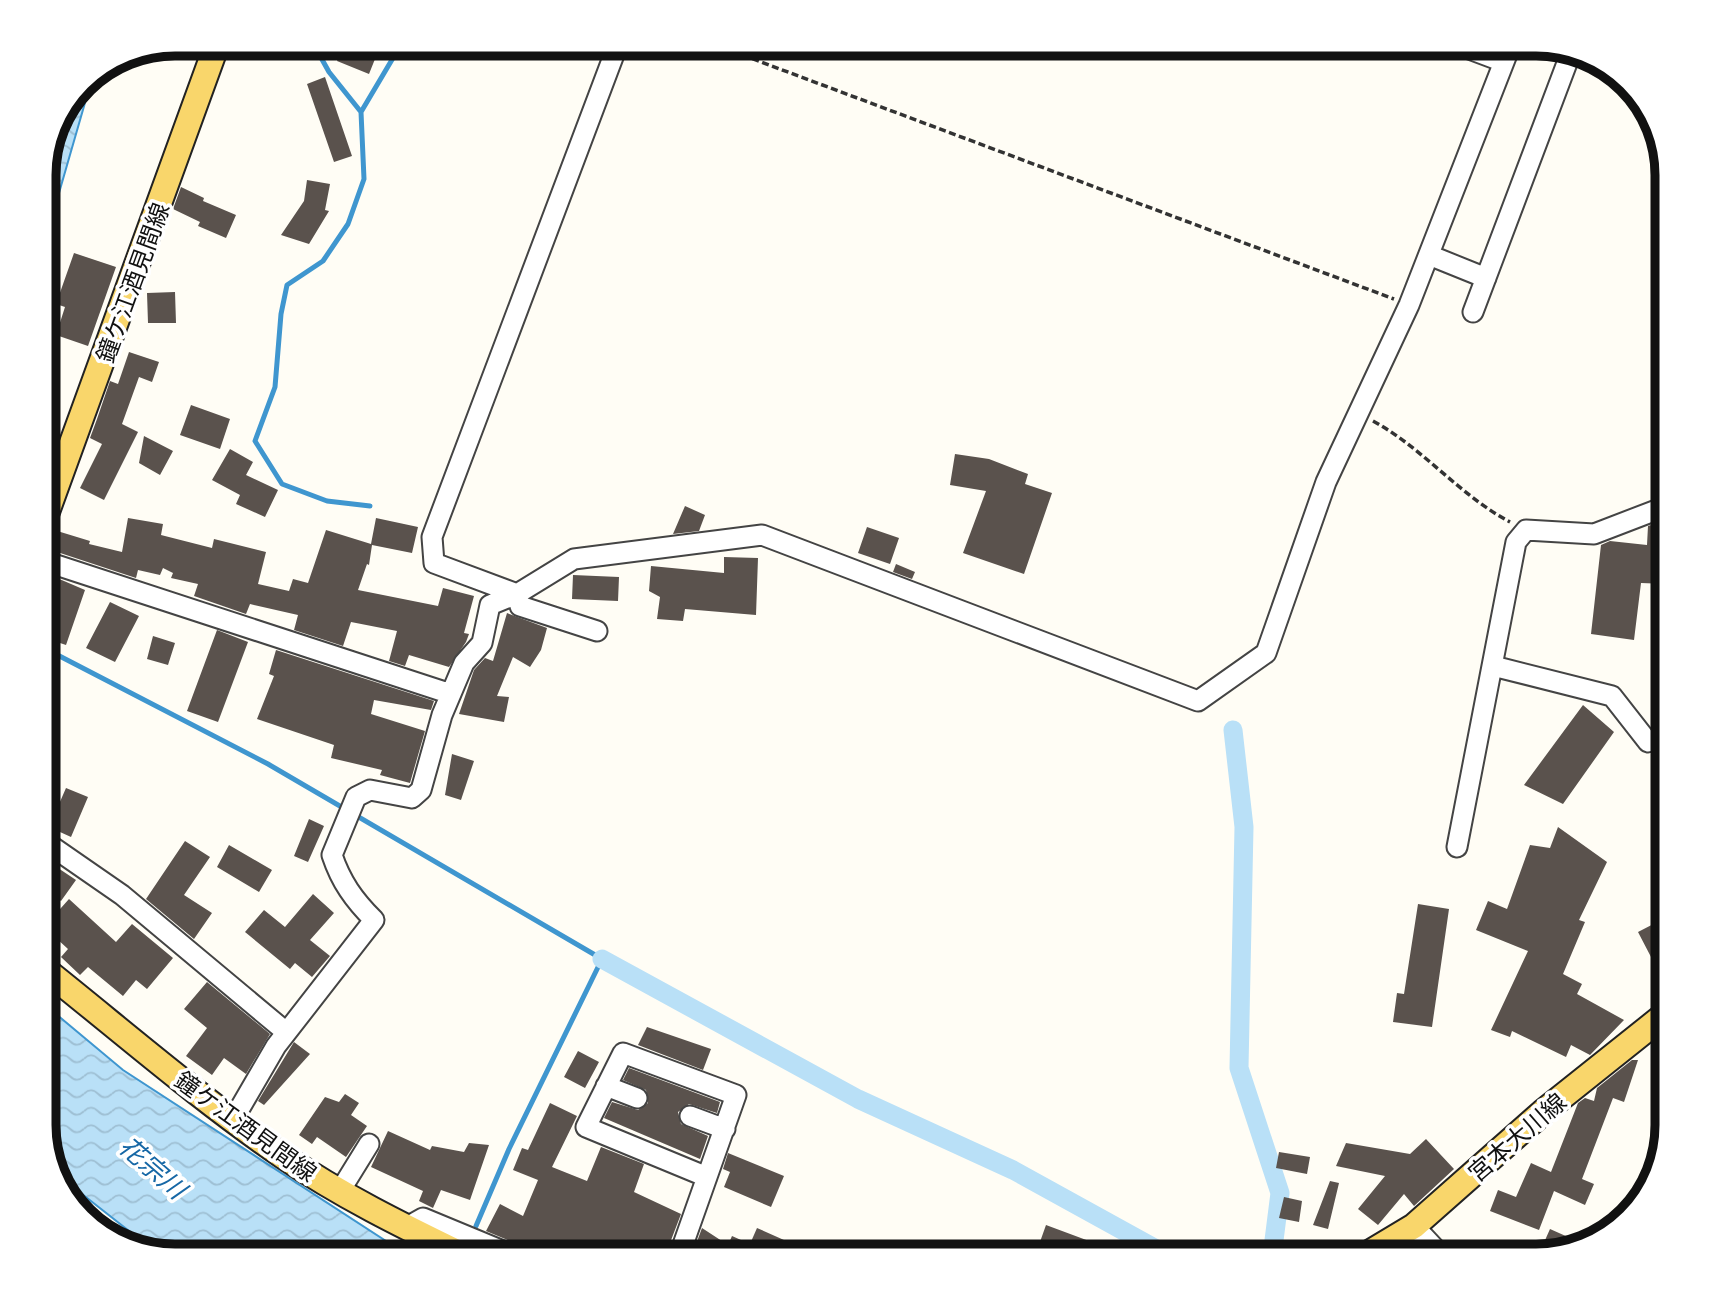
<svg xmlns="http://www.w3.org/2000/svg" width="1711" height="1300" font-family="Georgia,'Noto Sans JP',serif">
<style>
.water{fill:url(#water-waves);stroke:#3f96cf;stroke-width:2}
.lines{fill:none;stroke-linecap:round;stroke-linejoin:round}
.stream{stroke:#3f96cf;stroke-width:5}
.canal{stroke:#b9e0f7;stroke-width:19}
.building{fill:#5a524d}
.minor-casing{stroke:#444;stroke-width:23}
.major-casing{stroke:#222;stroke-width:28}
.path{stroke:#333;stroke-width:3.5;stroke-dasharray:7 3.5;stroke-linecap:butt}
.minor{stroke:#fff;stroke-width:19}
.major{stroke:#f9d66b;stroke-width:24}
.labels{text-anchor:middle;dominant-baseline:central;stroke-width:7;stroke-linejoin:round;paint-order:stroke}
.street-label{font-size:24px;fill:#111;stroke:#fff}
.water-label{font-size:26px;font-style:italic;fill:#1768a6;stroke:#fff}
.rim{fill:none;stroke:#111;stroke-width:9}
</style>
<defs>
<pattern id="water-waves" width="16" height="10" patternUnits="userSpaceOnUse" patternTransform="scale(1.75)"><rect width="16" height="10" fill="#b9e0f7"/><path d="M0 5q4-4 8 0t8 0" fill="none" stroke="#9ebfd3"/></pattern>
</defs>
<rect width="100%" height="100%" fill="#fffdf5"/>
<!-- water -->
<path class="water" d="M 93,75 L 44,245 L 44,166 L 57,116 L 88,77 Z
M 44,1004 L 123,1070 L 409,1256 L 174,1256 L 152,1249 L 54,1172 L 44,1133 Z"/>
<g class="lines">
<!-- stream -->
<path class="stream" d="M 314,45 L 329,72 L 361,112 L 364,179 L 348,224 L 323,261 L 287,285 L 281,314 L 275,387 L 255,441 L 282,484 L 327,501 L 370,506
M 361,112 L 393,58 L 398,44
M 44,648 L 268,764 L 602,959 L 509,1149 L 476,1226"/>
<!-- canal -->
<path class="canal" d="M 1233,730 L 1244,827 L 1239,1068 L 1280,1193 L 1272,1256
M 602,959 L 858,1099 L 1013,1170 L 1169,1256"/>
</g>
<!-- building -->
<path class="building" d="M 343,44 L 381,44 L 369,74 L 337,61 Z
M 325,77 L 352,156 L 334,162 L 307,84 Z
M 307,180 L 330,184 L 325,210 L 329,211 L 309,244 L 281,235 L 304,201 Z
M 181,187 L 204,198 L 203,201 L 236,215 L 226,238 L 198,226 L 200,222 L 173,209 Z
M 74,253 L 116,267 L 88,346 L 56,335 L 65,307 L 56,304 Z
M 175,292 L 176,323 L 148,323 L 147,293 Z
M 129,352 L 159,362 L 152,382 L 139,377 L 122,424 L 138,432 L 104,500 L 80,488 L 102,444 L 90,438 L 97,419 L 110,381 L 118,384 Z
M 191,405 L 230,419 L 220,449 L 180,435 Z
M 144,436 L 173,451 L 160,475 L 139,463 Z
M 230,449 L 253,462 L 246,475 L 278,490 L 265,517 L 236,504 L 240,495 L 212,480 Z
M 955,454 L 989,459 L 1028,474 L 1025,484 L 1052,493 L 1024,574 L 963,553 L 986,491 L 950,485 Z
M 685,506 L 705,515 L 699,531 L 673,534 Z
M 128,518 L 163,524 L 161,535 L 212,548 L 214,539 L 266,552 L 258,584 L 289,591 L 293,579 L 308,583 L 326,530 L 371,544 L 376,518 L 418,527 L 412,553 L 372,545 L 369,565 L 367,564 L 358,590 L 438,606 L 443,588 L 474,596 L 464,633 L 469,634 L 466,642 L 449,667 L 409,655 L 405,666 L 389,661 L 397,631 L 351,622 L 343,646 L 294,630 L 298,615 L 250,604 L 246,614 L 194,596 L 198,584 L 171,578 L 173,573 L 163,568 L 160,575 L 138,570 L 136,578 L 48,549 L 54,530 L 90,541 L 89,544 L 122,552 Z
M 1661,522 L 1667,522 L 1667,584 L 1641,583 L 1634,640 L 1591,634 L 1601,545 L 1610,541 L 1647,545 L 1648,526 Z
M 867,527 L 899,538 L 890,564 L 858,553 Z
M 724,557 L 758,558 L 756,615 L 685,609 L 683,621 L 657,619 L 660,597 L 649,591 L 651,566 L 724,573 Z
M 896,564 L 915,572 L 912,579 L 893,572 Z
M 573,575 L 619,577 L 618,601 L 572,599 Z
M 57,578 L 85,590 L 66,645 L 48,639 L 57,612 L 47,608 Z
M 110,602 L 139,616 L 115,662 L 86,648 Z
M 507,613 L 547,628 L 541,650 L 530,667 L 513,657 L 497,696 L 509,697 L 504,722 L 459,714 L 474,670 L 485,658 L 493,661 Z
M 217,630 L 248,642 L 218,722 L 187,711 Z
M 153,636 L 175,643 L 168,665 L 147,659 Z
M 276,650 L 434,701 L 431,710 L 374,700 L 371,714 L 425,731 L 410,783 L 380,775 L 382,770 L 331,758 L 334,745 L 257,719 L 274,676 L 269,674 Z
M 1583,705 L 1614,732 L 1563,804 L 1524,785 Z
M 452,754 L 474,761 L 461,800 L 445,795 Z
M 66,788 L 88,797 L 71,837 L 49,827 Z
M 309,819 L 324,826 L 308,862 L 294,856 Z
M 1558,827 L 1607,862 L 1579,920 L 1585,922 L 1563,974 L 1582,984 L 1577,994 L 1624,1020 L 1590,1055 L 1571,1045 L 1566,1057 L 1512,1031 L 1510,1037 L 1491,1030 L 1528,951 L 1476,930 L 1488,901 L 1507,909 L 1530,845 L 1550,848 Z
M 185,841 L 210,857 L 184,895 L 212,913 L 194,939 L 146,899 Z
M 229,845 L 272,870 L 259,892 L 217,867 Z
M 52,864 L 76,880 L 61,901 L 44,889 L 44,875 Z
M 313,894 L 334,913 L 310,940 L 330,956 L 312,977 L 295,963 L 290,969 L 245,932 L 264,910 L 285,927 Z
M 69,899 L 116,942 L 132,924 L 173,958 L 147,989 L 136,980 L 123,996 L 88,967 L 80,975 L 61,957 L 68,949 L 44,927 Z
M 1418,904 L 1449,909 L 1432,1027 L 1393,1022 L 1397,993 L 1404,994 Z
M 1667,917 L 1667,947 L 1651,957 L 1638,932 Z
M 207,982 L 270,1034 L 246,1074 L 224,1058 L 212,1075 L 186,1056 L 207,1028 L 184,1009 Z
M 647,1027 L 711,1049 L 703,1070 L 638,1045 Z
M 294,1042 L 310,1054 L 264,1105 L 258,1101 Z
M 578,1051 L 599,1062 L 585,1088 L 564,1077 Z
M 1632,1060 L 1638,1060 L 1624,1102 L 1613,1098 L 1582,1179 L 1594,1184 L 1585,1205 L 1554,1191 L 1539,1230 L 1490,1211 L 1498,1190 L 1516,1197 L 1531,1163 L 1551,1172 L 1578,1103 L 1585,1098 L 1594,1101 L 1597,1088 Z
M 629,1068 L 720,1102 L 717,1113 L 689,1104 L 678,1112 L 681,1124 L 708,1136 L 700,1159 L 604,1118 L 612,1102 L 638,1110 L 648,1103 L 646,1090 L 623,1080 Z
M 345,1094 L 359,1103 L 351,1115 L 367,1126 L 346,1157 L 317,1137 L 312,1144 L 299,1135 L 325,1097 L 339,1102 Z
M 550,1103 L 577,1116 L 552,1167 L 587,1181 L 601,1147 L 644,1164 L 634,1192 L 681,1214 L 665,1256 L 528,1256 L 520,1245 L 486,1231 L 500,1204 L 523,1216 L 538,1180 L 513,1170 L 522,1148 L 528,1150 Z
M 388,1131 L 430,1150 L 432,1146 L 464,1152 L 469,1143 L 489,1145 L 470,1200 L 441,1190 L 433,1208 L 419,1201 L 423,1191 L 371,1167 Z
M 1426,1139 L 1454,1169 L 1414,1206 L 1404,1194 L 1378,1225 L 1358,1209 L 1385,1176 L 1336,1166 L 1346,1143 L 1410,1154 Z
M 1279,1152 L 1310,1157 L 1307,1174 L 1276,1168 Z
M 728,1153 L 784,1176 L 771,1207 L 724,1187 L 730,1172 L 723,1169 Z
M 1330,1181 L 1339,1183 L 1328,1229 L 1313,1225 Z
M 1284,1197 L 1302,1201 L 1299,1222 L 1279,1218 Z
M 1046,1225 L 1089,1241 L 1083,1255 L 1071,1250 L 1069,1256 L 1035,1256 Z
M 702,1228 L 728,1245 L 732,1236 L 750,1244 L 757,1228 L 820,1256 L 709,1256 L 695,1247 Z
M 1550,1229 L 1586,1245 L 1538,1256 Z"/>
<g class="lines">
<defs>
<path id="minor" d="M 1456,44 L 1504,62
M 1429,255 L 1486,278
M 1473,312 L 1570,55
M 44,561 L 451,694
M 517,594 L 434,563 L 432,537 L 618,44
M 517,594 L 520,606 L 597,631
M 1493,666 L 1612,696 L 1648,742
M 44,841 L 122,895 L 286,1032
M 1457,847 L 1516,542 L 1526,530 L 1594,534 L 1667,506
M 606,1086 L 637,1098
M 690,1116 L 725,1129
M 233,1120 L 276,1046 L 374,920 C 354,900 341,882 332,855 L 356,797 L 370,790 L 412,798 L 421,790 L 442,715 L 464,663 L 482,643 L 490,605 L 517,594 L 574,559 L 762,535 L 1198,701 L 1266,653 L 1326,482 L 1409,305 L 1511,44
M 340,1191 L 369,1144
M 1414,1226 L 1442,1256
M 407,1227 L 423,1218 L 515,1256
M 94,1228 L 96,1229
M 679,1256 L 736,1095 L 623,1053 L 586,1127 L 707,1177"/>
<path id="major" d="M 44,520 L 217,44
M 44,969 C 123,1032 200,1099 283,1156 C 340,1195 403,1226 465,1256
M 1364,1256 L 1414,1226 L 1543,1112 L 1667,1013"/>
</defs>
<!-- minor casing -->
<use href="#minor" class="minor-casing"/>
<!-- major casing -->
<use href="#major" class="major-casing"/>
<!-- path -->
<path class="path" d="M 713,44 L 1394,299
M 1373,421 C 1423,448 1459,495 1510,522"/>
<!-- minor -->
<use href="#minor" class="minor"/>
<!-- major -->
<use href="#major" class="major"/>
</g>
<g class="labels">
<!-- street labels -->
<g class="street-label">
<text transform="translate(131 282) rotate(-70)">鐘ケ江酒見間線</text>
<text transform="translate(247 1125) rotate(36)">鐘ケ江酒見間線</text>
<text transform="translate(1516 1136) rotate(-41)">宮本大川線</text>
</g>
<!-- water labels -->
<g class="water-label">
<text transform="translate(154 1166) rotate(41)">花宗川</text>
</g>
</g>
<!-- crop -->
<path d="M0 0H1711V1300H0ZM175 56H1536A119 119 0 0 1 1655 175V1125A119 119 0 0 1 1536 1244H175A119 119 0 0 1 56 1125V175A119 119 0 0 1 175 56Z" fill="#fff" fill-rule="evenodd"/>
<path class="rim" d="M175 56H1536A119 119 0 0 1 1655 175V1125A119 119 0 0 1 1536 1244H175A119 119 0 0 1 56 1125V175A119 119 0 0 1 175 56Z"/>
</svg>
